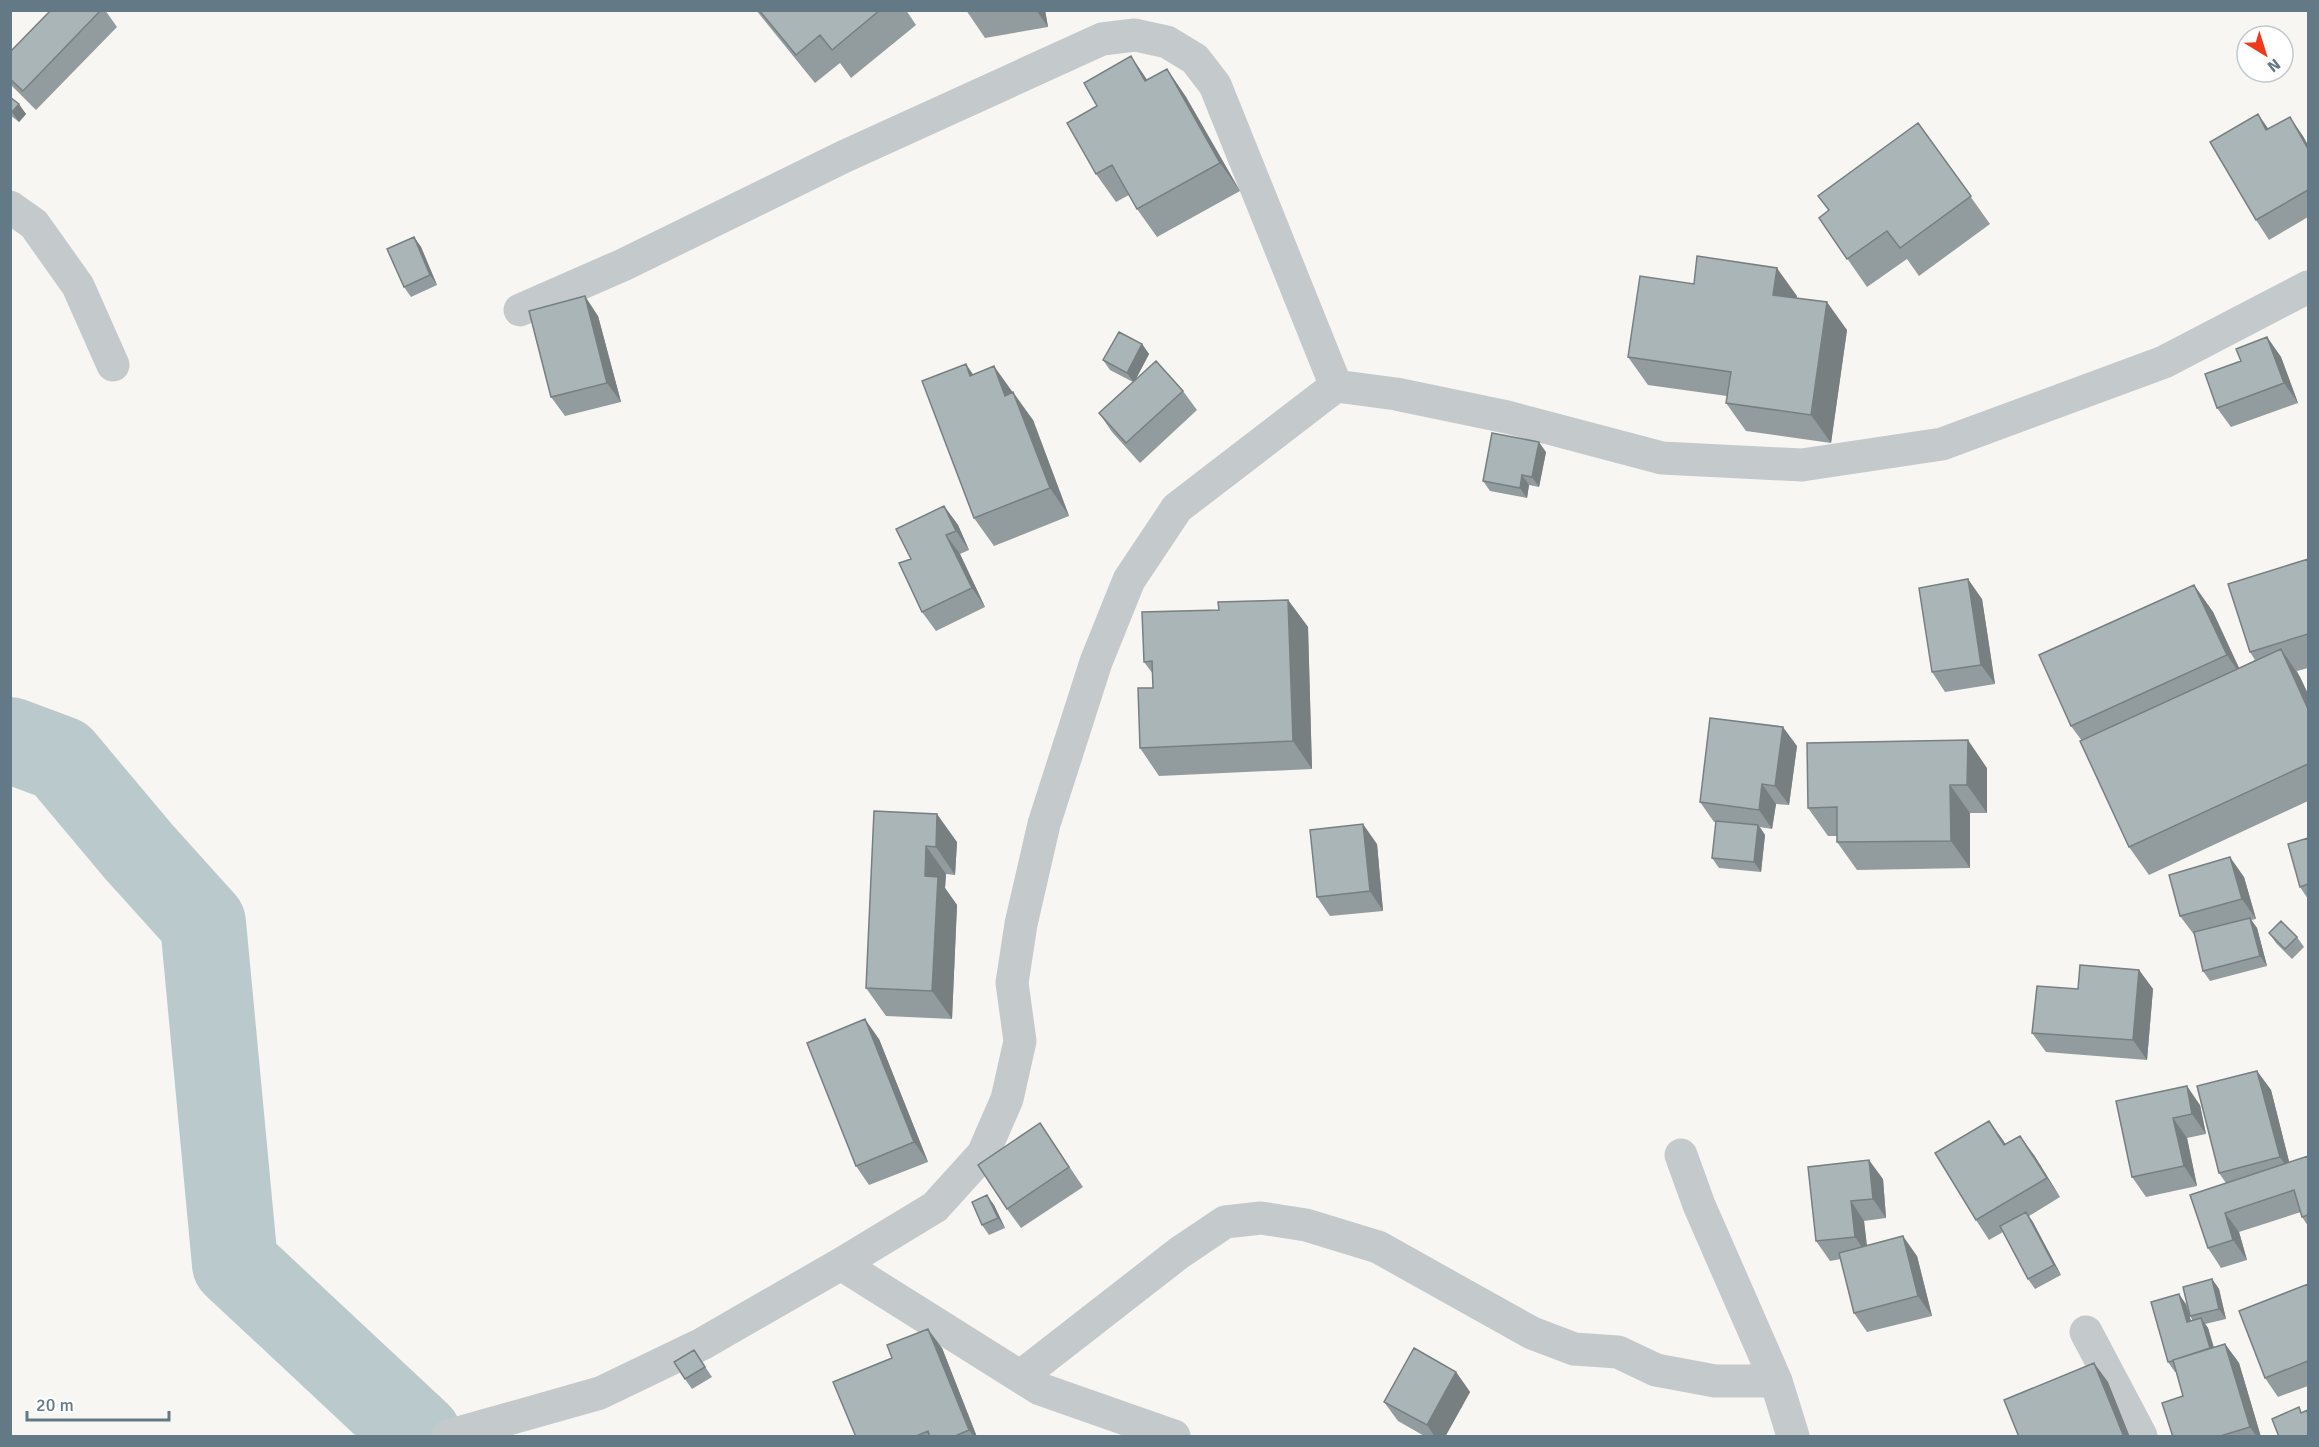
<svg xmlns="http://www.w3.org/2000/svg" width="2319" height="1447" font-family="Signika,sans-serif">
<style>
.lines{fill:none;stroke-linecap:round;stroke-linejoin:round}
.river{stroke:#bac9cc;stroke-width:86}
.minor{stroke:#c4c9cb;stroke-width:33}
.wall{fill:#929c9e}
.shaded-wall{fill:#777f81}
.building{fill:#aab5b8;stroke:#777f81;stroke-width:1.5}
</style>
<rect width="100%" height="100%" fill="#f7f6f3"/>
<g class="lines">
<!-- river -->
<path class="river" d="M 10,740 L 61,759 L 139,852 L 203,923 L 235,1264 L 419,1436"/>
<!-- minor -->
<path class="minor" d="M 10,207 L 34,224 L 78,286 L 113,365
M 520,310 L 623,265 L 843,157 L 1102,39 L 1135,35 L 1167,42 L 1195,59 L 1215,85 L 1336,386
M 1681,1155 L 1699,1205 L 1776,1381 L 1793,1436
M 841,1264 L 1040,1389 L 1174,1436
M 2086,1332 L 2141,1436
M 1021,1376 L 1179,1253 L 1225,1222 L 1261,1218 L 1306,1225 L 1378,1247 L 1532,1333 L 1574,1349 L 1618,1352 L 1656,1370 L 1715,1381 L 1776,1381
M 448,1436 L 600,1393 L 702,1344 L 841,1264 L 935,1207 L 983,1154 L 1007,1099 L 1020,1041 L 1012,983 L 1021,924 L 1044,824 L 1096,662 L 1129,580 L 1177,508 L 1336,386 L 1396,394 L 1507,417 L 1662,458 L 1802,465 L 1942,444 L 2164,362 L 2308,287"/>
</g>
<!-- wall -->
<path class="wall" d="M 51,10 L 105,10 L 117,27 L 36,110 L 10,84 L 10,52 Z
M 756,10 L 906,10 L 916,25 L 851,78 L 840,63 L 815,83 Z
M 966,10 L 1045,10 L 1048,27 L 985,38 Z
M 1167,69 L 1186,97 L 1240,191 L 1157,237 L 1137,209 L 1129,195 L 1116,202 L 1096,174 L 1147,80 Z
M 10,97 L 26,114 L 19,122 L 10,115 Z
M 2290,117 L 2308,145 L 2308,217 L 2269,240 L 2256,220 L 2268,129 Z
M 1918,123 L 1990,224 L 1919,276 L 1907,259 L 1867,287 L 1819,218 L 1828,211 Z
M 414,237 L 421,247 L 437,285 L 411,297 L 404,287 Z
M 1694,284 L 1797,296 L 1796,298 L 1847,330 L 1831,443 L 1746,431 L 1726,403 L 1727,396 L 1648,385 L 1628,357 Z
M 598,316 L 621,402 L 565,416 L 551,397 Z
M 2267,337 L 2281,357 L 2298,403 L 2231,427 L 2217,408 Z
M 1142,344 L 1149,354 L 1135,380 L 1183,391 L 1197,410 L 1140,463 L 1112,432 L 1099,413 L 1133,382 L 1110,370 L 1103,360 Z
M 973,375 L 1012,393 L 1033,420 L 1069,516 L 994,546 L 974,518 Z
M 1546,452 L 1539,487 L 1529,485 L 1527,498 L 1490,491 L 1483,481 Z
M 944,506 L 958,525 L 969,550 L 960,554 L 985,607 L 936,631 L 922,612 L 911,559 Z
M 2308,559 L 2308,668 L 2297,671 L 2300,677 L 2308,694 L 2308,801 L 2149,875 L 2129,847 L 2082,741 L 2071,726 L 2194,585 L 2213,612 L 2239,668 L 2255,660 L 2250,652 Z
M 1982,599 L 1995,684 L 1945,692 L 1932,672 Z
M 1288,600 L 1308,627 L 1312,769 L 1159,776 L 1140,748 L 1153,688 L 1153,674 L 1144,662 L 1219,610 Z
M 1797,746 L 1789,805 L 1776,804 L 1772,829 L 1760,827 L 1765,835 L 1761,872 L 1719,868 L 1712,858 L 1716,822 L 1714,822 L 1700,802 Z
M 1987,768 L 1987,813 L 1970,813 L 1970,868 L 1857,870 L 1837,842 L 1837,836 L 1828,836 L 1808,808 Z
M 874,811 L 957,842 L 955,875 L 946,874 L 945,888 L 957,905 L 952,1019 L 886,1016 L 866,988 Z
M 2308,838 L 2308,899 L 2300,887 Z
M 1377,844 L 1383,911 L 1330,916 L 1317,897 Z
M 2244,877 L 2256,919 L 2251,920 L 2257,928 L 2267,966 L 2210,981 L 2203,971 L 2195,936 L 2180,916 Z
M 2269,933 L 2297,937 L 2304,947 L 2292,959 L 2276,943 Z
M 2139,970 L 2153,989 L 2147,1060 L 2046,1052 L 2032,1033 Z
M 879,1039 L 928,1162 L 869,1185 L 856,1166 Z
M 2257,1071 L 2271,1090 L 2289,1162 L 2308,1156 L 2308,1226 L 2302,1217 L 2301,1212 L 2239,1232 L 2247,1260 L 2221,1268 L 2208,1248 L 2226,1183 L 2219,1173 Z
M 2116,1101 L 2200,1105 L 2206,1134 L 2187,1138 L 2197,1186 L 2146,1197 L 2132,1177 Z
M 1040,1123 L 1083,1187 L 1021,1228 L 1007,1209 Z
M 2005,1145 L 2034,1155 L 2060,1197 L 2029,1216 L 2061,1275 L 2035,1289 L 2028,1279 L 2003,1232 L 1989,1240 L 1976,1220 Z
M 1808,1167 L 1883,1179 L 1886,1218 L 1864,1221 L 1867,1246 L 1917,1256 L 1932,1316 L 1867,1332 L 1854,1313 L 1841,1259 L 1830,1261 L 1816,1241 Z
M 994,1205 L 1005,1228 L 989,1235 L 982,1225 Z
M 2212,1279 L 2219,1289 L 2226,1319 L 2205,1324 L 2208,1328 L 2214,1347 L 2225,1344 L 2239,1363 L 2261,1437 L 2173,1437 L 2183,1396 L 2176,1372 L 2175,1372 L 2168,1362 L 2186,1304 L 2191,1321 L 2193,1321 L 2190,1316 Z
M 2308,1284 L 2308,1386 L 2278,1397 L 2265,1378 Z
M 942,1348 L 977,1437 L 856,1437 Z
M 694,1350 L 712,1377 L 692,1389 L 685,1379 Z
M 1456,1372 L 1470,1392 L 1445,1437 L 1426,1437 L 1398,1421 L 1384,1402 Z"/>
<!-- shaded-wall -->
<path class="shaded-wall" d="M 1036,10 L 1045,10 L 1048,27 Z
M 1131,56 L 1150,84 L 1145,81 Z
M 1167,69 L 1186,97 L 1240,191 L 1220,163 Z
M 19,104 L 26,114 L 19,122 L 12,112 Z
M 2258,114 L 2272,134 L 2266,130 Z
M 2290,117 L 2303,136 L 2308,145 L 2308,149 Z
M 414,237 L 421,247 L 437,285 L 430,275 Z
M 1777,268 L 1797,296 L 1793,323 L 1773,295 Z
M 585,296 L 598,316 L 621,402 L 607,383 Z
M 1827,302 L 1847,330 L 1831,443 L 1811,415 Z
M 2267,337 L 2281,357 L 2298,403 L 2284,383 Z
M 1142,344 L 1149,354 L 1134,383 L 1127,373 Z
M 966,364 L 985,392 L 970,376 Z
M 994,366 L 1014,394 L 1005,396 Z
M 1013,392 L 1033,420 L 1069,516 L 1050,488 Z
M 1539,442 L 1546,452 L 1539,487 L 1532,477 Z
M 1522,475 L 1529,485 L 1527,498 L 1520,488 Z
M 944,506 L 958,525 L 969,550 L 956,531 Z
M 946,535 L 960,554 L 985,607 L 972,588 Z
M 1968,579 L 1982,599 L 1995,684 L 1981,665 Z
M 2194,585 L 2213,612 L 2246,683 L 2227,655 Z
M 1288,600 L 1308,627 L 1312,769 L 1293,741 Z
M 2281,649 L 2300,677 L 2308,694 L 2308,709 Z
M 1783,727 L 1797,746 L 1789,805 L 1775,786 Z
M 1968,740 L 1987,768 L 1987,813 L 1967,785 Z
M 1762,784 L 1776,804 L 1772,829 L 1759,810 Z
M 1950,785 L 1970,813 L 1970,868 L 1951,841 Z
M 937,814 L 957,842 L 955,875 L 936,847 Z
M 1363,824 L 1377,844 L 1383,911 L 1370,891 Z
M 1758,825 L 1765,835 L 1761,872 L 1754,862 Z
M 926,846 L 946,874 L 945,888 L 957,905 L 952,1019 L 932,991 L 925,876 Z
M 2230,857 L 2244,877 L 2256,919 L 2242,899 Z
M 2250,918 L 2257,928 L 2267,966 L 2260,956 Z
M 2139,970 L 2153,989 L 2147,1060 L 2133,1040 Z
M 865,1019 L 879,1039 L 928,1162 L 914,1142 Z
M 2257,1071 L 2271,1090 L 2293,1177 L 2280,1157 Z
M 2187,1086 L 2200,1105 L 2206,1134 L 2192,1114 Z
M 2173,1118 L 2187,1138 L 2197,1186 L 2184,1166 Z
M 1989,1121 L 2003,1140 L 2018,1165 L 2004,1145 Z
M 2020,1136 L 2034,1155 L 2060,1197 L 2047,1178 Z
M 1869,1160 L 1883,1179 L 1886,1218 L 1873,1199 Z
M 987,1195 L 994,1205 L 1005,1228 L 998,1218 Z
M 1851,1201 L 1864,1221 L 1868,1256 L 1855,1237 Z
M 2026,1212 L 2033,1222 L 2061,1275 L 2054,1265 Z
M 2225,1213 L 2239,1232 L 2247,1260 L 2233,1240 Z
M 1903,1236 L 1917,1256 L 1932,1316 L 1918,1296 Z
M 2212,1279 L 2219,1289 L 2226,1319 L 2219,1309 Z
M 2179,1294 L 2186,1304 L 2194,1332 L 2187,1322 Z
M 2201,1318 L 2208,1328 L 2217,1360 L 2210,1350 Z
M 928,1329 L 942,1348 L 977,1437 L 974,1437 L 969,1430 Z
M 2225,1344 L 2239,1363 L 2261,1437 L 2257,1437 L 2250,1427 Z
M 2094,1363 L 2108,1382 L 2130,1437 L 2124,1437 Z
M 1456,1372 L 1470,1392 L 1445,1437 L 1435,1437 L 1427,1425 Z"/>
<!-- building -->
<path class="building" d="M 51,10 L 101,10 L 23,91 L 10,79 L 10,52 Z
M 759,10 L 880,10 L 832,50 L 820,35 L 796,55 Z
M 1131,56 L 1145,81 L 1167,69 L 1220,163 L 1137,209 L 1112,165 L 1096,174 L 1067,123 L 1097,106 L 1084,83 Z
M 10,97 L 19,104 L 12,112 L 10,111 Z
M 2258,114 L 2266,130 L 2290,117 L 2308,149 L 2308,190 L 2256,220 L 2210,142 Z
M 1918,123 L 1971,196 L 1900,248 L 1887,231 L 1847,259 L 1819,218 L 1829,210 L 1818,196 Z
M 414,237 L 430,275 L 404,287 L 387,249 Z
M 1697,256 L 1777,268 L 1773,295 L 1827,302 L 1811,415 L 1726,403 L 1731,372 L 1628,357 L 1640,276 L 1694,284 Z
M 585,296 L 607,383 L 551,397 L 529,311 Z
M 1119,332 L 1142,344 L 1127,373 L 1103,360 Z
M 2267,337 L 2284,383 L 2217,408 L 2205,374 L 2241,361 L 2236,349 Z
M 1156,361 L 1183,391 L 1126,443 L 1099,413 Z
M 966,364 L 970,376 L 994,366 L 1005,396 L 1013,392 L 1050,488 L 974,518 L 922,381 Z
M 1492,433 L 1539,442 L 1532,477 L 1522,475 L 1520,488 L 1483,481 Z
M 944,506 L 956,531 L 946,535 L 972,588 L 922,612 L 899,563 L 911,559 L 896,529 Z
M 2308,559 L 2308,634 L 2250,652 L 2228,584 Z
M 1968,579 L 1981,665 L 1932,672 L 1919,588 Z
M 2194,585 L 2227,655 L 2071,726 L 2039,655 Z
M 1288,600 L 1293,741 L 1140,748 L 1138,688 L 1153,688 L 1152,661 L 1144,662 L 1142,612 L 1219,610 L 1218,602 Z
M 2281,649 L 2308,709 L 2308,764 L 2129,847 L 2080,741 Z
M 1710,718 L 1783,727 L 1775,786 L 1762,784 L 1759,810 L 1700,802 Z
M 1968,740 L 1967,785 L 1950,785 L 1951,841 L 1837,842 L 1837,807 L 1808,808 L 1807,743 Z
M 874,811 L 937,814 L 936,847 L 926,846 L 925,876 L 938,877 L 932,991 L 866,988 Z
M 1716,821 L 1758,825 L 1754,862 L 1712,858 Z
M 1363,824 L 1370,891 L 1317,897 L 1310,830 Z
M 2308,838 L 2308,884 L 2300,887 L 2288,844 Z
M 2230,857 L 2242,899 L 2180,916 L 2169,875 Z
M 2250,918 L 2260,956 L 2203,971 L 2194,932 Z
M 2281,921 L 2297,937 L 2285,949 L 2269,933 Z
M 2080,965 L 2139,970 L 2133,1040 L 2032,1033 L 2037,986 L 2078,989 Z
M 865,1019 L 914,1142 L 856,1166 L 807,1043 Z
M 2257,1071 L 2280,1157 L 2219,1173 L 2197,1086 Z
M 2187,1086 L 2192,1114 L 2173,1118 L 2184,1166 L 2132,1177 L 2116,1101 Z
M 1989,1121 L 2004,1145 L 2020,1136 L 2047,1178 L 1976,1220 L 1935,1153 Z
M 1040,1123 L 1069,1167 L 1007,1209 L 978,1165 Z
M 2308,1156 L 2308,1215 L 2302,1217 L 2294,1190 L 2225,1213 L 2233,1240 L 2208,1248 L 2190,1195 Z
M 1869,1160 L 1873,1199 L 1851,1201 L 1855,1237 L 1816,1241 L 1808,1167 Z
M 987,1195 L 998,1218 L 982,1225 L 972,1202 Z
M 2026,1212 L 2054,1265 L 2028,1279 L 2000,1226 Z
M 1903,1236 L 1918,1296 L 1854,1313 L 1839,1253 Z
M 2212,1279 L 2219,1309 L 2190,1316 L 2183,1287 Z
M 2308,1284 L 2308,1361 L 2265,1378 L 2239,1311 Z
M 2179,1294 L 2187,1322 L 2201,1318 L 2210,1348 L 2173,1360 L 2173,1361 L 2168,1362 L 2151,1302 Z
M 928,1329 L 969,1430 L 953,1437 L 930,1437 L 928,1431 L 914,1437 L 856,1437 L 833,1382 L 892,1358 L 887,1345 Z
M 2225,1344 L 2250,1427 L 2217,1437 L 2173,1437 L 2162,1403 L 2183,1396 L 2173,1360 Z
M 1414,1348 L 1456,1372 L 1427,1425 L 1384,1402 Z
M 694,1350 L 705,1367 L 685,1379 L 674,1362 Z
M 2094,1363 L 2124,1437 L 2019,1437 L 2004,1400 Z
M 2299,1407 L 2301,1413 L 2308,1410 L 2308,1437 L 2279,1437 L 2272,1419 Z"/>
<!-- border -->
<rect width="2319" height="1447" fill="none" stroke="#637a86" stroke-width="24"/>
<!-- north arrow -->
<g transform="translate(2265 54) rotate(142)"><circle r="28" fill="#ffffff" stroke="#c1cacf" stroke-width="1.5"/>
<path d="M0-4.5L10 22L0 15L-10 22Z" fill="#f0391a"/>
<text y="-9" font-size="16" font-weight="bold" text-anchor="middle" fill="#637a86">N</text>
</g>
<!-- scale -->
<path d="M27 1411v9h142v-9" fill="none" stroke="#637a86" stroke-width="3"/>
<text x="36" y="1411" font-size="18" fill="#637a86" stroke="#ffffff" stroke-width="4.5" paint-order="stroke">20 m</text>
</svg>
